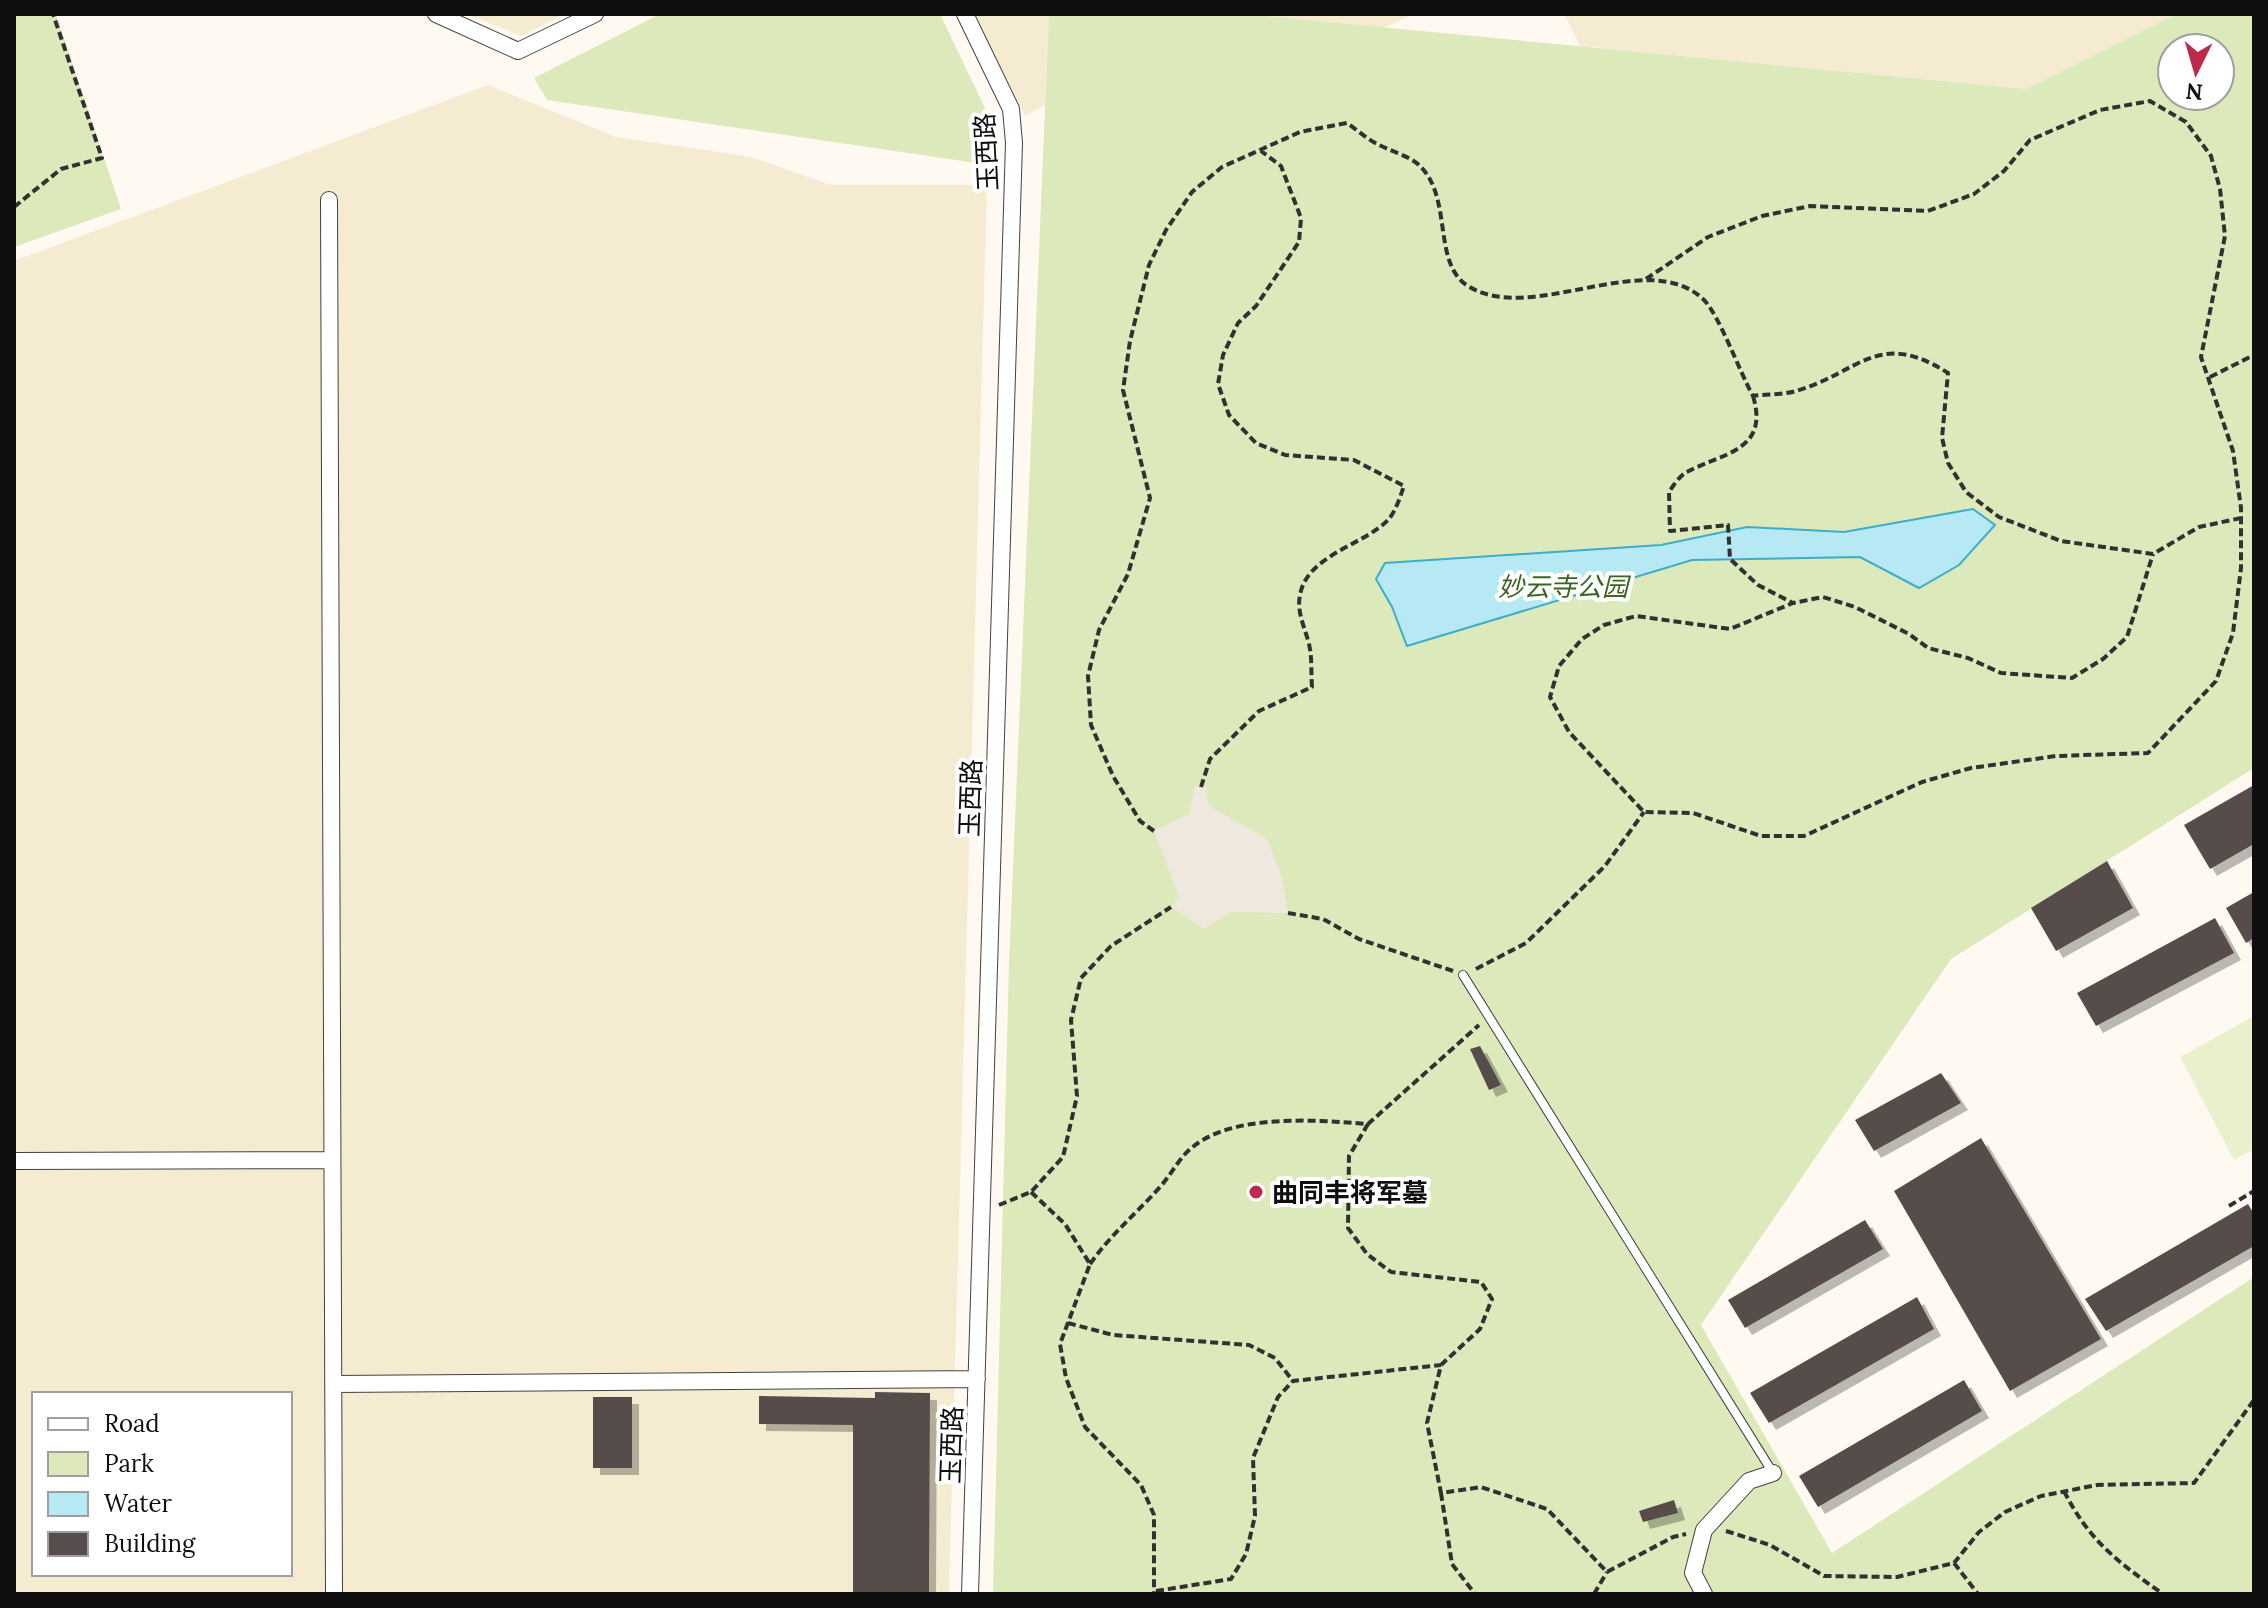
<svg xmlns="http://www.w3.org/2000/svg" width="2268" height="1608" font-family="Lora,'Noto Sans SC',serif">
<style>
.farmland{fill:#f4ebd1;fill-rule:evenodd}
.green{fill:#dbe9bb;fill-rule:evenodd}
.pitch{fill:#eaf0cc}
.plaza{fill:#efe8df}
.water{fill:#b7e9f5;stroke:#3facca;stroke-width:2}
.building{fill:#574e4b;filter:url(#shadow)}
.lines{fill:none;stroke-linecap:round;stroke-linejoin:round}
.service-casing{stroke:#424242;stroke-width:10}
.minor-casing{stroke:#424242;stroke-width:18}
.path{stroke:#313131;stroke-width:4;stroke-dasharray:8 4;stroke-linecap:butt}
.service{stroke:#fff;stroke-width:8}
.minor{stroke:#fff;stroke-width:16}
.poi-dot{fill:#bc2a4c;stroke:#fff;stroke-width:3}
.labels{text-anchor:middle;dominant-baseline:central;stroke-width:8;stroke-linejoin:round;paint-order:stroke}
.street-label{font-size:26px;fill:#0f0f0f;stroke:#fff}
.park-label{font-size:26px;font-style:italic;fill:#3b6520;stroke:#fff}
.poi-label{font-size:26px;font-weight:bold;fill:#0f0f0f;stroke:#fff;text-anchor:start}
</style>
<defs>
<filter id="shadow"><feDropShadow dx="7" dy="7" stdDeviation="0" flood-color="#0004"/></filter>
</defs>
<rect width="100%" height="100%" fill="#fff9f1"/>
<!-- farmland -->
<path class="farmland" d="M 467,14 L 565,14 L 521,36 Z
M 973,14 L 1049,14 L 1045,105 L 1025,116 Z
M 1243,14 L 1414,14 L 1383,28 Z
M 1564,14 L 2177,14 L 2027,89 L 1580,46 Z
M 488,85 L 616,137 L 751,157 L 831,185 L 987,185 L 949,1594 L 14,1594 L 14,261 ZM 34,1394 L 290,1394 L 290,1574 L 34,1574 Z"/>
<!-- green -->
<path class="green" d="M 14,14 L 56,14 L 121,209 L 14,247 Z
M 660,14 L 940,14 L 994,127 L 990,165 L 547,100 L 534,78 Z
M 1049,14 L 1243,14 L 2027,89 L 2177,14 L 2254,14 L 2254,768 L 1951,959 L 1701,1325 L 1832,1553 L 2254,1277 L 2254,1594 L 993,1594 L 1009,964 ZM 2172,48 L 2220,48 L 2220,96 L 2172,96 Z"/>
<!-- pitch -->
<path class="pitch" d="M 2254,1016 L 2254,1149 L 2234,1160 L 2180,1057 Z"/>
<!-- plaza -->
<path class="plaza" d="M 1195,786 L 1207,787 L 1208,805 L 1267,839 L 1282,878 L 1288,913 L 1230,912 L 1205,929 L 1171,907 L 1179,896 L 1154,831 L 1189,814 Z"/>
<!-- water -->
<path class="water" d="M 1973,509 L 1995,525 L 1959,565 L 1919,588 L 1860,557 L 1692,560 L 1407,646 L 1392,607 L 1376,579 L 1385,563 L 1661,545 L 1747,527 L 1844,532 Z"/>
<!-- building -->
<path class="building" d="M 2254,785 L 2254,844 L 2210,869 L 2184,825 Z
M 2107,861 L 2133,908 L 2056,951 L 2031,908 Z
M 2254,892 L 2254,938 L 2246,943 L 2226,908 Z
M 2215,918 L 2234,953 L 2096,1026 L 2077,993 Z
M 1480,1046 L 1501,1085 L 1489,1090 L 1470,1049 Z
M 1941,1073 L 1961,1103 L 1874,1151 L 1855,1120 Z
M 1981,1138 L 2101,1339 L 2010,1391 L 1894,1191 Z
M 2248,1204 L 2254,1214 L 2254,1246 L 2106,1331 L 2085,1299 Z
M 1865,1220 L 1883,1249 L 1745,1328 L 1728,1300 Z
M 1917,1297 L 1934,1329 L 1769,1423 L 1750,1393 Z
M 1964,1380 L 1982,1411 L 1818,1507 L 1799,1476 Z
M 875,1392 L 930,1393 L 929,1594 L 853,1594 L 853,1425 L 759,1424 L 759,1396 L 875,1398 Z
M 593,1397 L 632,1397 L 632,1468 L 593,1468 Z
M 1674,1500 L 1678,1513 L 1643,1522 L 1639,1511 Z"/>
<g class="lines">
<defs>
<path id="service" d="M 1463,975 L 1773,1473"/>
<path id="minor" d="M 436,14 L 518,51 L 595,14
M 965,14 L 1011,109 L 1014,143 L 970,1594
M 329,200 L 334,1594
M 14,1161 L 332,1160
M 333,1384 L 977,1379
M 1704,1594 L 1693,1573 L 1704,1530 L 1749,1481 L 1773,1473"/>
</defs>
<!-- service casing -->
<use href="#service" class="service-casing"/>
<!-- minor casing -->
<use href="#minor" class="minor-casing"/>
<!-- path -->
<path class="path" d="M 14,207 L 61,169 L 102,158 L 53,14
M 1646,279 L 1708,237 L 1762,216 L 1810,206 L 1928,211 L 1974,194 L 2004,171 L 2030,140 L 2100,110 L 2150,101 L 2186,122 L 2211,156 L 2220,189 L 2225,236 L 2201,357 L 2233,451 L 2241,508 L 2241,568 L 2233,633 L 2216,681 L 2148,753 L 2056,756 L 1971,768 L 1922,782 L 1804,836 L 1761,836 L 1693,813 L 1644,812 L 1569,732 L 1550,697 L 1559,666 L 1582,639 L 1604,625 L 1636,616 L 1730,629 L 1793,603 L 1823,597 L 1855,607 L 1909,634 L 1928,648 L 1968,658 L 2001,673 L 2072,678 L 2103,659 L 2127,637 L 2153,554
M 2210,377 L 2254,355
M 1753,396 C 1770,452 1721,453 1685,473 C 1679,477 1673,486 1669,492 L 1670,531 L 1728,525 L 1730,559 L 1758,585 L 1793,603
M 1201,787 L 1210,759 L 1259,711 L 1312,687 C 1311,674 1312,661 1310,649 C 1307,631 1296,614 1300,595 C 1307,555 1364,545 1388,520 C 1396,511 1400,497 1404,486 L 1354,460 L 1285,455 L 1256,443 L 1229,415 L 1218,384 L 1223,355 L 1238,323 L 1256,306 L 1299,242 L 1301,218 L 1281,166 L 1261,151
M 1154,831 L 1140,821 L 1113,776 L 1091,725 L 1088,676 L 1099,630 L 1128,574 L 1150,498 L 1123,390 L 1130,341 L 1149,265 L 1166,230 L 1192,192 L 1222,167 L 1300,132 L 1347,123 C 1357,130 1366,138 1377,144 C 1390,151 1410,156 1420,166 C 1453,198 1432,264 1468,286 C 1532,326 1646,246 1703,299 C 1719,314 1740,373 1753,396 C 1766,394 1783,395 1796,391 C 1859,373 1878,328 1948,373 L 1942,438 L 1948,463 L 1966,492 L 1999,517 L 2061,541 L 2153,554 L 2199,527 L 2241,518
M 1288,913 L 1323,919 L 1359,939 L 1453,971
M 1476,969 L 1526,943 L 1605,866 L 1644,812
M 1368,1124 L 1349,1156 L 1348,1228 L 1367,1254 L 1391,1272 L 1481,1282 L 1492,1299 L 1480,1329 L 1441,1365 L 1427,1423 L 1441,1493 L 1481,1487 L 1547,1509 L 1607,1572 L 1673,1537 L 1686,1534
M 1031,1192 L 1065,1224 L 1090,1264 L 1060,1344 L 1066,1378 L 1085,1427 L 1141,1485 L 1154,1515 L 1154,1594
M 999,1205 L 1031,1192 L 1063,1157 L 1077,1096 L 1071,1020 L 1081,978 L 1111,946 L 1171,907
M 2229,1206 L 2254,1191
M 1090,1264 C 1113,1232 1134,1216 1160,1187 C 1169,1177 1176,1164 1186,1153 C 1226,1112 1315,1120 1368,1124 L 1479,1025
M 1068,1323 L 1113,1335 L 1249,1345 L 1275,1358 L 1293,1381
M 2064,1491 C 2089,1541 2119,1563 2163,1594
M 1441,1493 L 1452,1564 L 1475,1594
M 1726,1531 L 1770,1545 L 1824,1576 L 1897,1577 L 1954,1563 L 1979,1532 L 2005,1512 L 2041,1496 L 2097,1485 L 2194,1483 L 2254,1400
M 1954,1563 L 1978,1594
M 1156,1591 L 1231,1579 L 1246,1554 L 1255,1516 L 1253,1458 L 1278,1397 L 1293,1381 L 1441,1365
M 1594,1594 L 1607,1572"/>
<!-- service -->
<use href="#service" class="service"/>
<!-- minor -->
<use href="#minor" class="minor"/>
</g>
<!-- markers -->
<circle class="poi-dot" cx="1256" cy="1192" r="8"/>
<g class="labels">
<!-- street labels -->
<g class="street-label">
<text transform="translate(986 152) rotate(-93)">玉西路</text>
<text transform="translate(970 798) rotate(-88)">玉西路</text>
<text transform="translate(951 1445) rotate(-88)">玉西路</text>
</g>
<!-- park labels -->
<g class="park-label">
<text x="1563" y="586">妙云寺公园</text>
</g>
<!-- poi labels -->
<g class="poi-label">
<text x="1272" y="1192">曲同丰将军墓</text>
</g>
</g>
<!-- border -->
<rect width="2268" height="1608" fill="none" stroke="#0f0f0f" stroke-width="32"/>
<!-- legend -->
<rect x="32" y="1392" width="260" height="184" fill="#ffffff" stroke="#9f9f9f" stroke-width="2"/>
<rect x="48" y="1418" width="40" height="12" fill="#ffffff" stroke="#9f9f9f" stroke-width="2"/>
<text x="104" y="1432" font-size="24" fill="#0f0f0f">Road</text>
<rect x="48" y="1452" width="40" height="24" fill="#dbe9bb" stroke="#9f9f9f" stroke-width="2"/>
<text x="104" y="1472" font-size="24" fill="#0f0f0f">Park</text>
<rect x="48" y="1492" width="40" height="24" fill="#b7e9f5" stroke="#9f9f9f" stroke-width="2"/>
<text x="104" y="1512" font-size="24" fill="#0f0f0f">Water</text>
<rect x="48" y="1532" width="40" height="24" fill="#574e4b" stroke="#9f9f9f" stroke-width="2"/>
<text x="104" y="1552" font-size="24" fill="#0f0f0f">Building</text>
<!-- north arrow -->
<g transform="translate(2196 72) rotate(185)"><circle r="38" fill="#ffffff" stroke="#9f9f9f" stroke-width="2"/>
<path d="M0-6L14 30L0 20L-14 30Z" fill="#bc2a4c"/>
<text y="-12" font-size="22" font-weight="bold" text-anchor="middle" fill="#0f0f0f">N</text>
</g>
</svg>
